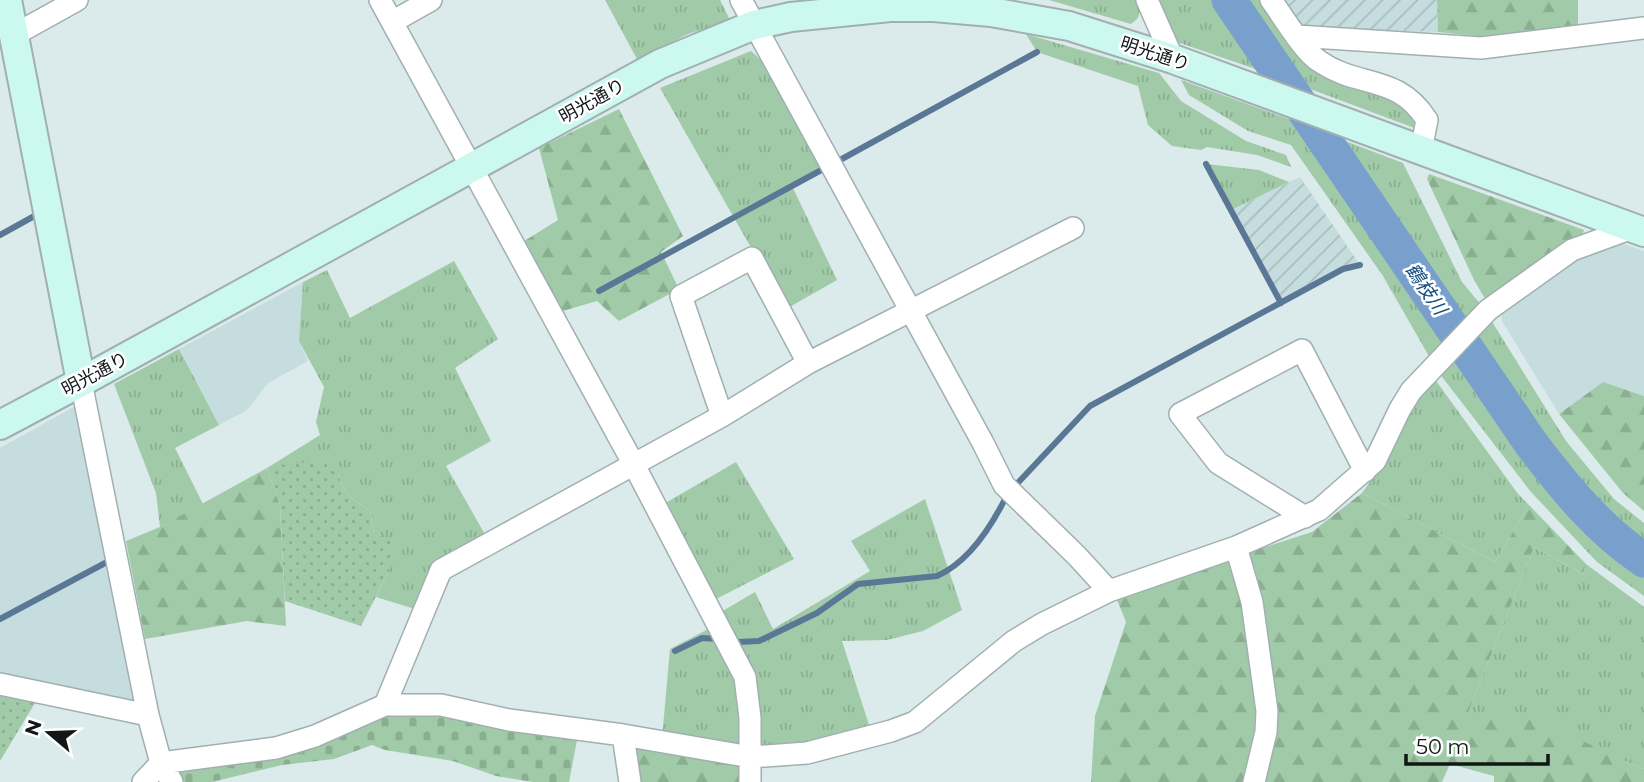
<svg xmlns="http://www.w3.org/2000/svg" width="1644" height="782" font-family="Montserrat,'Noto Sans JP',sans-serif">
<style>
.built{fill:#c5ddde}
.industrial{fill:url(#industrial-furrows)}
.grass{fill:url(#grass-tufts)}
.forest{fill:url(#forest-firs)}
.cemetery{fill:url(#cemetery-stones)}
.garden{fill:url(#garden-dots)}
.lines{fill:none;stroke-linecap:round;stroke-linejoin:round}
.stream{stroke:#5a7795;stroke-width:6}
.river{stroke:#79a0cc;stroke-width:35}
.street-casing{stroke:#a1afb0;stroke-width:24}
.secondary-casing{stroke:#a1afb0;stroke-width:32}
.street{stroke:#fff;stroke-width:21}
.secondary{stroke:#ccf9ef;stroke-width:28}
.labels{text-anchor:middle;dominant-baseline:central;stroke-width:5;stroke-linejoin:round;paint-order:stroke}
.street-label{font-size:18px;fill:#111616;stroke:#fff}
.water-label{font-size:19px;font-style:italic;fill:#124d83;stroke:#fff}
</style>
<defs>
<pattern id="industrial-furrows" width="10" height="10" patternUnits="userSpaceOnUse" patternTransform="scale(1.75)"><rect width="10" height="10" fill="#c5ddde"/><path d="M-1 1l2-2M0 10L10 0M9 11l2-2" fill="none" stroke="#a8bdbe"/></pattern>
<pattern id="grass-tufts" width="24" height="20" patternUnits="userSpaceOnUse" patternTransform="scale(1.75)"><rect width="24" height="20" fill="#a1cba8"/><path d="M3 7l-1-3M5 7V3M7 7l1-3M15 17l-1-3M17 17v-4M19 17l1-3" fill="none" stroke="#8aae90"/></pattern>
<pattern id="forest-firs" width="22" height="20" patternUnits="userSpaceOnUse" patternTransform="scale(1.75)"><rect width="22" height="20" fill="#a1cba8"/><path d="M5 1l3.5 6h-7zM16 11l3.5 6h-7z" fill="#8aae90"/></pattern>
<pattern id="cemetery-stones" width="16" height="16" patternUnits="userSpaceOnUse" patternTransform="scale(1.75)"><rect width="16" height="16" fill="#a1cba8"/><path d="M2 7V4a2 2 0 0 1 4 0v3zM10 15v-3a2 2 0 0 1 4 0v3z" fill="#8aae90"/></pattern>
<pattern id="garden-dots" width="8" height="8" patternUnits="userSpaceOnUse" patternTransform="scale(1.75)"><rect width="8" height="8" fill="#a1cba8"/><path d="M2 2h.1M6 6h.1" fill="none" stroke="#8aae90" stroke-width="1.8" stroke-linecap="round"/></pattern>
</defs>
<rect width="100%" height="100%" fill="#dbeaeb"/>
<!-- built -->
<path class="built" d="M 1615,241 L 1644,251 L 1644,396 L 1603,382 L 1559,414 L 1502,321 L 1501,312 L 1588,250 Z
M 303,282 L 299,341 L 308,361 L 268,383 L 247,410 L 219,425 L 179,349 Z
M 79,404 L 138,706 L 0,678 L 0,448 Z"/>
<!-- industrial -->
<path class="industrial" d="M 1276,0 L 1437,0 L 1438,32 L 1295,27 Z
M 1300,177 L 1360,265 L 1343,269 L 1281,303 L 1231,210 Z"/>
<!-- grass -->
<path class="grass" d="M 605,0 L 720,0 L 730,20 L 688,34 L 637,59 Z
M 1049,0 L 1143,0 L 1143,1 L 1138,18 L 1131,24 Z
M 1158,0 L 1221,0 L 1270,74 L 1177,42 Z
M 1235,0 L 1266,0 L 1298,47 L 1398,98 L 1418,115 L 1417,129 L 1289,81 Z
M 1026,34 L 1159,73 L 1181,101 L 1246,141 L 1286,155 L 1291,167 L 1257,155 L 1207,147 L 1201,150 L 1172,146 L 1148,125 L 1138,86 L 1037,52 Z
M 751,51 L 761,60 L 825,168 L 792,186 L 837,280 L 786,309 L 660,88 Z
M 1181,80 L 1305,125 L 1449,335 L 1430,358 L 1383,276 L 1291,145 L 1248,131 L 1189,95 Z
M 1327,134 L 1403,163 L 1462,282 L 1482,306 L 1460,328 Z
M 1206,164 L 1259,170 L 1289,182 L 1231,210 Z
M 454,261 L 498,339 L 455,368 L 491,441 L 446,466 L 487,538 L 418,610 L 376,597 L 390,569 L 374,533 L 370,511 C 353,500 342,493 338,472 L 267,468 L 320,435 L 316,422 L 324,387 L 299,341 L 303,282 L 327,270 L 350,318 Z
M 1491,320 L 1566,441 L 1614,499 L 1644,523 L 1644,554 L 1595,511 L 1555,464 L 1469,341 Z
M 179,349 L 219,425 L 175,448 L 203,504 L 160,527 L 156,493 L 114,384 Z
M 1460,351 C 1504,414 1547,481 1602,535 C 1614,548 1630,558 1644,569 L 1644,596 L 1597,562 L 1531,492 L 1439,373 Z
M 1434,378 L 1518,494 L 1529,505 L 1495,562 L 1362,493 L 1385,461 L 1416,400 Z
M 736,462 L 794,559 L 718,598 L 710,596 L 662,505 Z
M 925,499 L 962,610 L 923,631 L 887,640 L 842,641 L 871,731 L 812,746 L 758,750 L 721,612 L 755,592 L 773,629 L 870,571 L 851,541 Z
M 1534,547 L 1583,574 L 1586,564 L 1644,607 L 1644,769 L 1619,759 L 1468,713 Z
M 714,626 L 740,677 L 743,742 L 739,750 L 662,738 L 670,649 Z"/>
<!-- forest -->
<path class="forest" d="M 1437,0 L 1578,0 L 1578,30 L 1485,37 L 1438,32 Z
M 619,109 L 683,236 L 661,252 L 679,289 L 619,321 L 597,301 L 556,313 L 521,243 L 558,220 L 539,148 Z
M 1429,174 L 1584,230 L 1581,239 L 1487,302 L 1474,280 L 1427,179 Z
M 1603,382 L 1644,396 L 1644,511 L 1623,493 L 1559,414 Z
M 267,468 L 280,505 L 286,626 L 247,621 L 145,639 L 126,541 L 160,527 Z
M 1362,493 L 1495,562 L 1529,505 L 1586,564 L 1583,574 L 1534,547 L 1468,713 L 1533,716 L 1619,759 L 1644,769 L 1644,782 L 1494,782 L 1494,776 L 1450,764 L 1442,782 L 1091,782 L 1095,716 L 1126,622 L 1115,595 L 1312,532 Z
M 630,742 L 742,766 L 740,782 L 636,782 Z"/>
<!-- cemetery -->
<path class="cemetery" d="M 396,708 L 578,735 L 569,782 L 533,782 L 496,776 L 453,761 L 385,750 L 372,745 L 334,759 L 282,765 L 212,782 L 175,782 L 171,775 L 200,765 Z"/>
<!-- garden -->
<path class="garden" d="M 327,462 L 338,472 C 342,493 353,500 370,511 L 374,533 L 395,543 L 390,569 L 361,626 L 285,601 L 280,505 L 267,468 L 291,463 Z
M 0,690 L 38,698 L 0,761 Z"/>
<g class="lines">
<!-- stream -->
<path class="stream" d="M 840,160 L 1037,52
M 1206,164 L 1281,303
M 0,235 L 38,214
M 599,291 L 825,168
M 1014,487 L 1090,406 L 1343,269 L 1360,265
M 0,619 L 107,562
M 738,642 L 759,641 L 817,613 L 858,584 L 937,576 C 969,562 991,527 1006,497
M 675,651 L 702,638 L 719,639"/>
<!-- river -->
<path class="river" d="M 1229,0 L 1530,442 C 1564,487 1597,528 1644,560"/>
<defs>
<path id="street" d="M 380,0 L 633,463 L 745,677 L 750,718 L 750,782
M 741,0 L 983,443 L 1004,485 L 1077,556 L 1109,591
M 1147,0 L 1173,59
M 1271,0 C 1283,16 1303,51 1319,61 C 1359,89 1397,73 1427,120 L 1421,150
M 392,22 L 431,0
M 14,35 L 77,0
M 1297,36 L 1481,48 L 1644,28
M 81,382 L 148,715 L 161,763 L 172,782
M 722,416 L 681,296 L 752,258 L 808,363
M 1305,517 L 1218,463 L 1180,414 L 1302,350 L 1365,471
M 1236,547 L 1252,602 L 1267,711 L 1266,732 L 1254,782
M 0,684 L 148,715
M 385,705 L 441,570 L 722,416 L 808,363 L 1073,228
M 623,735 L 630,782
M 143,782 L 161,763 L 276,748 L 315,736 L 385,705 L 441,705 L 509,720 L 623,735 L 751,757 L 807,753 L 891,731 L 915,722 L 1014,641 L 1042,624 L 1109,591 L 1236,547 L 1319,510 L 1375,461 L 1400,409 L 1411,391 L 1488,310 L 1572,250 L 1635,227"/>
<path id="secondary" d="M 7,0 L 81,382
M 0,425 L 81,382 L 660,64 L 754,25 L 791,17 L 890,7 L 934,7 L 991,12 L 1069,26 L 1173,59 L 1644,232"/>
</defs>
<!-- street casing -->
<use href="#street" class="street-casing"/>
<!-- secondary casing -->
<use href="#secondary" class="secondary-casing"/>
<!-- street -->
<use href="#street" class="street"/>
<!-- secondary -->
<use href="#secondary" class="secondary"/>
</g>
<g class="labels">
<!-- street labels -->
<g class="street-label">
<text transform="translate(1155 54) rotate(18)">明光通り</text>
<text transform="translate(592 101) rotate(-29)">明光通り</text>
<text transform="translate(95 374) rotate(-28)">明光通り</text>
</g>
<!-- water labels -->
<g class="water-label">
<text transform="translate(1426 289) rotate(56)">鶴枝川</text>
</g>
</g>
<!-- north arrow -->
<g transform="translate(49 733) rotate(289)" stroke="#ffffff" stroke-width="5" paint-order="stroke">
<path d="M0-5L12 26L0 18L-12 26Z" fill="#111616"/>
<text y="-10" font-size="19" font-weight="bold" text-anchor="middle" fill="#111616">N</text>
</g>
<!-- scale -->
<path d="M1406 754v10h142v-10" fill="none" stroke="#111616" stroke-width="3.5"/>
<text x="1416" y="754" font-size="21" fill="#111616" stroke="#ffffff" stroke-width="5" paint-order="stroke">50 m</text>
</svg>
